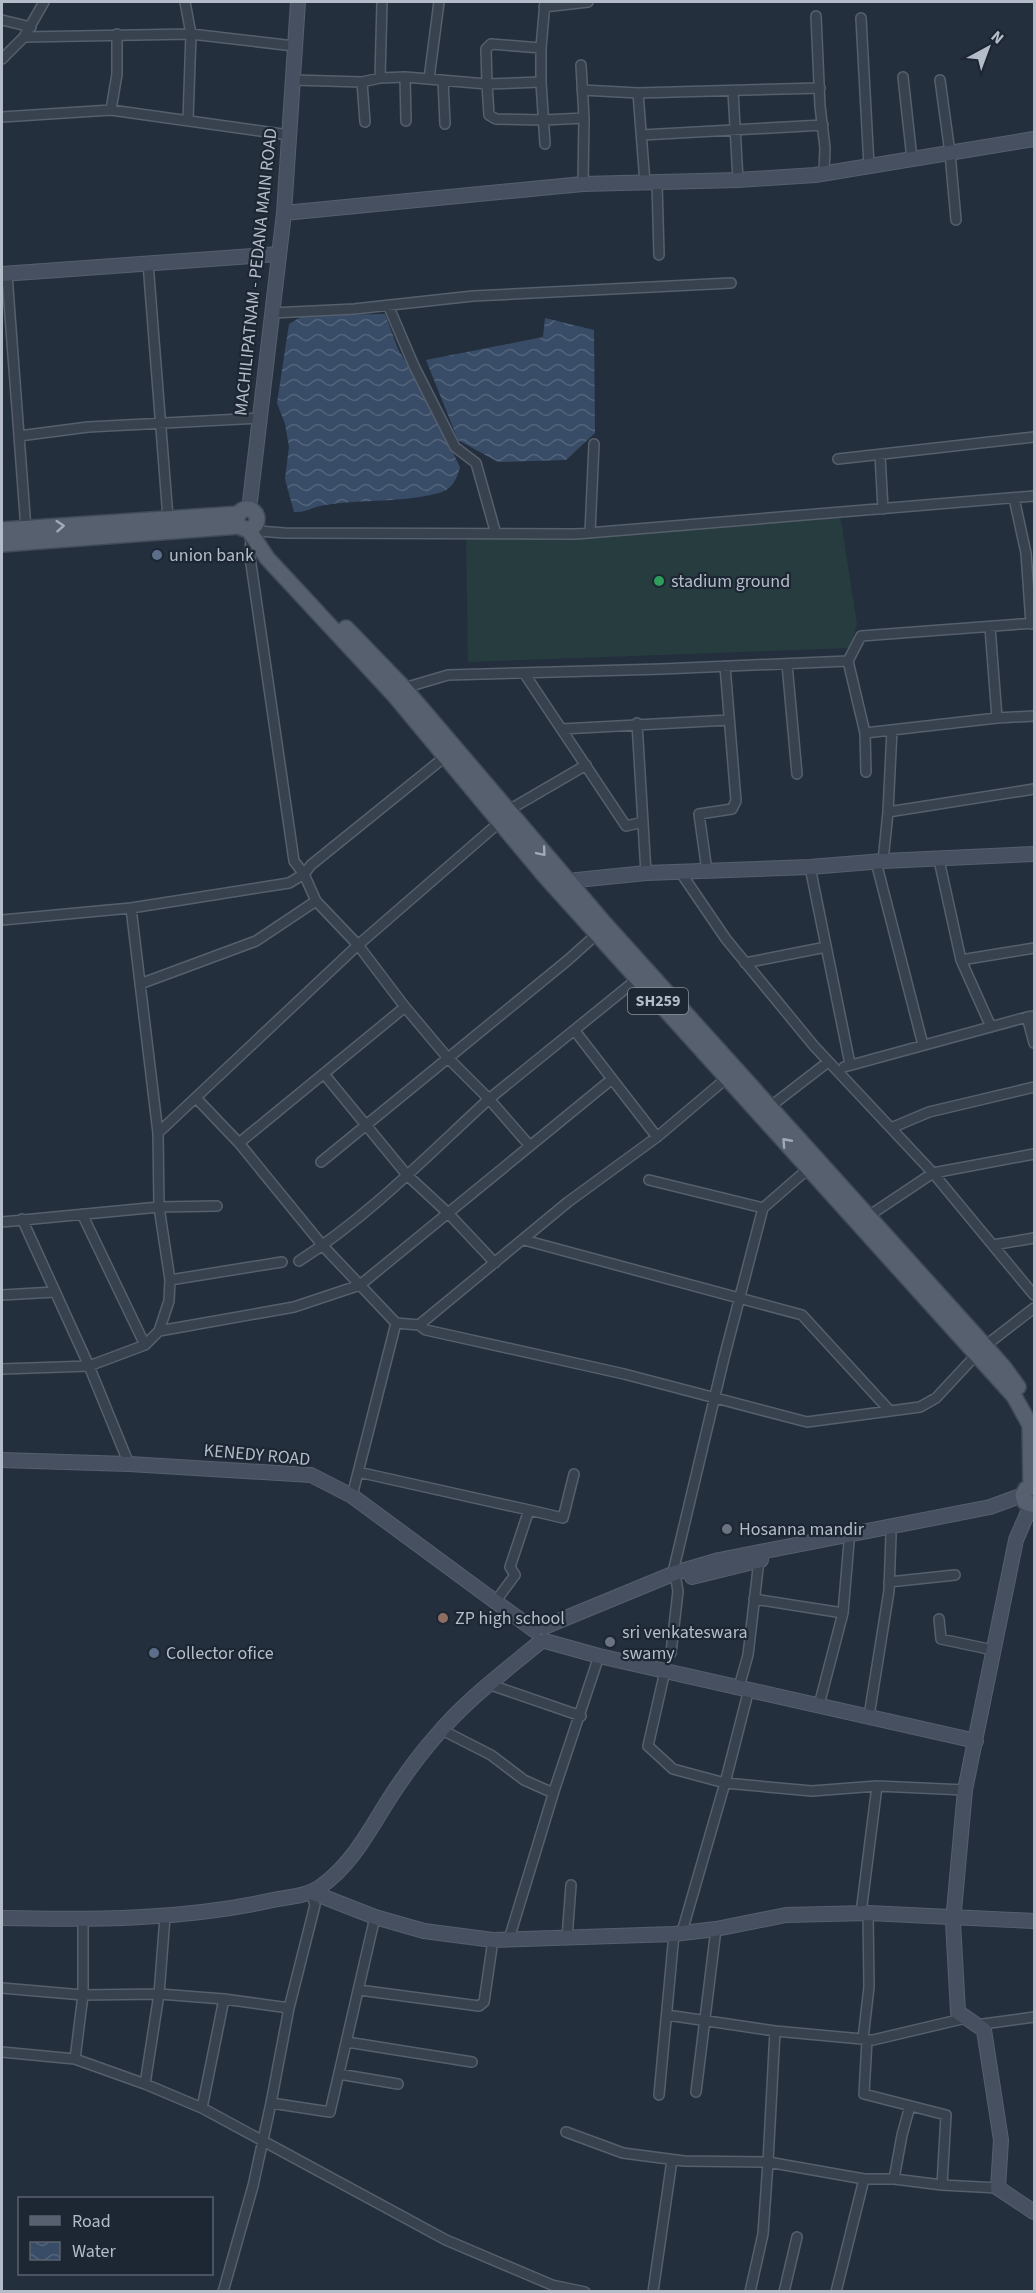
<svg xmlns="http://www.w3.org/2000/svg" width="1036" height="2293" font-family="'Source Sans 3',sans-serif">
<style>
.grass{fill:#263c3f}
.water{fill:url(#water-waves)}
.lines{fill:none;stroke-linecap:round;stroke-linejoin:round}
.street-casing{stroke:#565f6c;stroke-width:12}
.secondary-casing{stroke:#565f6c;stroke-width:16}
.primary-casing{stroke:#414a57;stroke-width:18}
.street{stroke:#38414e;stroke-width:9}
.secondary{stroke:#465061;stroke-width:14}
.primary{stroke:#56606e;stroke-width:15}
.oneway{stroke:#a1aab7}
.service-dot{fill:#5c6f8a;stroke:#1d2633;stroke-width:2}
.leisure-dot{fill:#2e9e5b;stroke:#1d2633;stroke-width:2}
.worship-dot{fill:#6b7280;stroke:#1d2633;stroke-width:2}
.education-dot{fill:#8d6e63;stroke:#1d2633;stroke-width:2}
.labels{text-anchor:middle;dominant-baseline:central;stroke-width:4.5;stroke-linejoin:round;paint-order:stroke}
.shield{fill:#1d2633;stroke:#878f9c;stroke-width:1.5}
.shield-label{font-size:16px;font-weight:bold;fill:#b4bcc9}
.street-label{font-size:18px;fill:#b4bcc9;stroke:#1d2633}
.poi-label{font-size:18px;fill:#b4bcc9;stroke:#1d2633;text-anchor:start}
</style>
<defs>
<pattern id="water-waves" width="16" height="10" patternUnits="userSpaceOnUse" patternTransform="scale(1.5)"><rect width="16" height="10" fill="#394c67"/><path d="M0 5q4-4 8 0t8 0" fill="none" stroke="#53647b"/></pattern>
</defs>
<rect width="100%" height="100%" fill="#242f3e"/>
<!-- grass -->
<path class="grass" d="M 840,514 L 857,624 L 850,648 L 468,662 L 466,537 Z"/>
<!-- water -->
<path class="water" d="M 385,314 L 398,349 L 416,379 L 460,467 C 457,478 453,488 442,492 C 407,503 361,499 325,505 C 314,506 306,513 294,512 L 285,479 L 289,447 L 285,424 L 277,403 L 289,324 L 304,315 Z
M 545,318 L 594,330 L 595,433 L 566,460 L 498,462 L 458,440 L 426,360 L 543,337 Z"/>
<g class="lines">
<defs>
<path id="street" d="M 185,2 L 191,34 L 188,120
M 545,2 L 541,48 L 541,82 L 545,144
M 544,7 L 588,2
M 816,16 L 820,106 L 825,148 L 824,173
M 861,18 L 869,166
M 2,20 L 31,27
M 24,37 L 191,34 L 294,46
M 541,48 L 491,44 L 486,49 L 487,84 L 541,82
M 2,59 L 24,37 L 44,2
M 581,65 L 584,118 L 583,184
M 405,77 L 406,121
M 903,77 L 912,159
M 380,78 L 382,2
M 429,79 L 439,2
M 293,80 L 362,82 L 380,78 L 405,77 L 487,84 L 489,115 L 496,119 L 544,120 L 584,118
M 443,80 L 445,124
M 940,80 L 950,153 L 956,220
M 362,82 L 365,122
M 582,90 L 638,93
M 733,91 L 738,180
M 111,110 L 117,74 L 117,34
M 2,117 L 111,110 L 289,135
M 642,135 L 823,125
M 645,183 L 638,93 L 820,88
M 657,183 L 659,255
M 148,263 L 168,518
M 7,275 L 26,529
M 388,305 L 414,366 L 455,447 L 476,463 L 496,534
M 272,313 L 354,309 L 473,296 L 731,283
M 19,436 L 88,427 L 259,418
M 880,455 L 883,509
M 838,459 L 1034,437
M 1014,498 L 1026,553 L 1031,624
M 259,531 L 284,533 L 576,534 L 1034,496
M 590,533 L 594,444
M 990,627 L 997,718
M 848,661 L 865,733 L 997,718 L 1034,716
M 787,664 L 797,774
M 524,673 L 626,826 L 643,822
M 404,688 L 448,675 L 662,669 L 848,661 L 861,636 L 1034,623
M 637,723 L 646,873
M 562,729 L 729,720
M 865,733 L 866,772
M 507,811 L 586,765
M 888,812 L 1034,789
M 939,860 L 961,960 L 991,1027
M 883,861 L 888,812 L 892,730
M 876,862 L 923,1045
M 810,867 L 850,1064
M 707,871 L 699,814 L 732,809 L 736,801 L 725,666
M 681,873 L 726,939 L 814,1046 L 933,1173 L 1034,1295
M 316,901 L 358,945 L 405,1007 L 447,1057 L 489,1099 L 641,976
M 2,920 L 131,908 L 289,883 L 304,874 L 294,861 L 250,557 L 251,534
M 961,960 L 1034,948
M 745,963 L 826,947
M 140,984 L 256,941 L 316,901 L 304,874 L 311,865 L 446,756
M 1034,1016 L 1027,1017 L 1034,1043
M 575,1031 L 657,1137 L 728,1077
M 844,1067 L 1027,1017
M 324,1074 L 407,1175 L 448,1213 L 495,1263
M 197,1099 L 239,1143 L 323,1246 L 396,1323 L 419,1325 L 568,1202 L 657,1137
M 771,1106 L 828,1062
M 891,1128 L 929,1112 L 1034,1087
M 158,1133 L 358,945 L 501,821
M 239,1143 L 405,1007
M 321,1162 L 568,960 L 597,934
M 649,1180 L 763,1208
M 82,1214 L 145,1345
M 867,1217 L 933,1173 L 1034,1154
M 2,1222 L 159,1207 L 217,1206
M 524,1240 L 802,1315 L 890,1411
M 993,1245 L 1034,1238
M 299,1261 C 369,1216 428,1155 489,1099 L 530,1146
M 170,1280 L 282,1262
M 2,1295 L 55,1292
M 419,1325 L 426,1330 L 624,1374 L 807,1422 L 920,1407 L 936,1398 L 977,1354
M 159,1331 L 294,1307 L 360,1285 L 612,1079
M 985,1346 L 1034,1308
M 2,1369 L 89,1366 L 22,1219
M 129,1464 L 89,1366 L 145,1345 L 159,1331 L 169,1301 L 170,1280 L 159,1207 L 158,1133 L 131,908
M 358,1472 L 529,1510
M 352,1496 L 396,1323
M 889,1582 L 955,1575
M 754,1599 L 843,1613
M 495,1602 L 515,1575 L 510,1567 L 529,1510 L 563,1518 L 574,1474
M 939,1619 L 941,1639 L 993,1650
M 671,1653 L 678,1591 L 674,1568 L 724,1358 L 763,1208 L 809,1168
M 665,1671 L 648,1746 L 673,1769 L 725,1783 L 812,1791 L 877,1786 L 965,1790
M 488,1684 L 581,1716
M 739,1687 L 748,1655 L 759,1560
M 819,1705 L 843,1613 L 849,1542
M 869,1716 L 889,1591 L 891,1535
M 442,1730 L 491,1755 L 524,1780 L 553,1793
M 311,1892 L 315,1905 L 289,2008 L 271,2103 L 330,2112 L 375,1917
M 861,1913 L 877,1786
M 165,1917 L 159,1994 L 224,1999
M 83,1919 L 83,1995 L 159,1994 L 145,2084
M 682,1932 L 725,1783 L 749,1689
M 567,1938 L 571,1885
M 509,1939 L 555,1788 L 599,1656
M 2,1988 L 83,1995 L 75,2059
M 359,1990 L 479,2006 L 484,2002 L 493,1940
M 667,2015 L 775,2031 L 873,2040 L 966,2018
M 976,2025 L 1034,2017
M 775,2031 L 768,2162 L 864,2179 L 836,2292
M 863,2039 L 869,1987 L 868,1913
M 867,2040 L 864,2094 L 946,2115 L 942,2185 L 998,2188
M 347,2042 L 472,2062
M 2,2052 L 75,2059 L 145,2084 L 202,2108 L 446,2240 L 552,2285 L 585,2292
M 339,2074 L 398,2084
M 696,2092 L 716,1929
M 659,2095 L 674,1934
M 202,2108 L 224,1999 L 289,2008
M 566,2132 L 623,2153 L 684,2161 L 768,2162 L 763,2234 L 750,2292
M 864,2179 L 894,2179 L 942,2185
M 894,2179 L 902,2135 L 910,2106
M 223,2292 L 253,2186 L 271,2103
M 653,2292 L 672,2160
M 784,2292 L 797,2237"/>
<path id="secondary" d="M 284,213 L 583,184 L 738,180 L 815,175 L 1034,139
M 2,274 L 279,254
M 249,510 L 284,213 L 298,2
M 567,881 L 646,873 L 810,867 L 883,861 L 1034,854
M 2,1460 L 129,1464 L 311,1475 L 352,1496 L 534,1630
M 1031,1505 L 1016,1540 L 965,1790 L 953,1922 L 958,2012 L 984,2030 L 1001,2140 L 998,2188 L 1034,2212
M 692,1577 L 761,1560
M 544,1627 L 675,1573 L 719,1560 L 990,1507 L 1023,1495
M 545,1641 L 599,1656 L 976,1741
M 311,1892 L 375,1917 L 424,1931 L 493,1940 L 674,1934 L 716,1929 L 786,1915 L 868,1913 L 1034,1921
M 2,1918 C 93,1920 183,1920 273,1900 C 288,1897 307,1896 320,1887 C 355,1863 372,1824 395,1790 C 407,1772 421,1753 436,1736 C 466,1700 504,1672 540,1642"/>
<path id="primary" d="M237 519a10 10 0 1 1 20 0a10 10 0 1 1-20 0Z
M 248,529 L 267,558 L 395,696 L 544,875 L 1014,1396 L 1030,1425 L 1031,1487
M 2,530 L 239,514
M 2,544 L 240,526
M 346,628 L 404,688 L 605,924 L 985,1346 L 1005,1369 L 1018,1387
M 1034,1487 L 1026,1489 L 1023,1495 L 1025,1502 L 1034,1505"/>
</defs>
<!-- street casing -->
<use href="#street" class="street-casing"/>
<!-- secondary casing -->
<use href="#secondary" class="secondary-casing"/>
<!-- primary casing -->
<use href="#primary" class="primary-casing"/>
<!-- street -->
<use href="#street" class="street"/>
<!-- secondary -->
<use href="#secondary" class="secondary"/>
<!-- primary -->
<use href="#primary" class="primary"/>
</g>
<!-- one-way arrows -->
<defs><path id="oneway-chevron" d="M-2-3.5L2.5 0L-2 3.5" fill="none" stroke-width="1.6" stroke-linecap="round" stroke-linejoin="round" transform="scale(1.5)"/></defs>
<g class="oneway">
<use href="#oneway-chevron" transform="translate(60 526) rotate(-4)"/>
<use href="#oneway-chevron" transform="translate(542 852) rotate(50)"/>
<use href="#oneway-chevron" transform="translate(786 1142) rotate(-132)"/>
</g>
<!-- markers -->
<g class="service-dot">
<circle cx="157" cy="555" r="6"/>
<circle cx="154" cy="1653" r="6"/>
</g>
<circle class="leisure-dot" cx="659" cy="581" r="6"/>
<g class="worship-dot">
<circle cx="727" cy="1529" r="6"/>
<circle cx="610" cy="1642" r="6"/>
</g>
<circle class="education-dot" cx="443" cy="1618" r="6"/>
<g class="labels">
<!-- shield labels -->
<rect class="shield" x="628" y="988" width="60" height="26" rx="4.5"/>
<g class="shield-label">
<text x="658" y="1001">SH259</text>
</g>
<!-- street labels -->
<g class="street-label">
<text transform="translate(256 272) rotate(-84)">MACHILIPATNAM - PEDANA MAIN ROAD</text>
<text transform="translate(257 1455) rotate(5)">KENEDY ROAD</text>
</g>
<!-- poi labels -->
<g class="poi-label">
<text x="169" y="555">union bank</text>
<text x="671" y="581">stadium ground</text>
<text x="739" y="1529">Hosanna mandir</text>
<text x="455" y="1618">ZP high school</text>
<text x="622" y="1632">sri venkateswara<tspan x="622" dy="21">swamy</tspan></text>
<text x="166" y="1653">Collector ofice</text>
</g>
</g>
<!-- border -->
<rect width="1036" height="2293" fill="none" stroke="#b4bcc9" stroke-width="6"/>
<!-- legend -->
<rect x="18" y="2197" width="195" height="78" fill="#1d2633" stroke="#59626f" stroke-width="1.5"/>
<rect x="30" y="2216" width="30" height="9" fill="#56606e" stroke="#59626f" stroke-width="1.5"/>
<text x="72" y="2227" font-size="18" fill="#b4bcc9">Road</text>
<rect x="30" y="2242" width="30" height="18" fill="url(#water-waves)" stroke="#59626f" stroke-width="1.5"/>
<text x="72" y="2257" font-size="18" fill="#b4bcc9">Water</text>
<!-- north arrow -->
<g transform="translate(988 48) rotate(41)" stroke="#1d2633" stroke-width="4.5" paint-order="stroke">
<path d="M0-4.5L10 22L0 15L-10 22Z" fill="#b4bcc9"/>
<text y="-9" font-size="16" font-weight="bold" text-anchor="middle" fill="#b4bcc9">N</text>
</g>
</svg>
